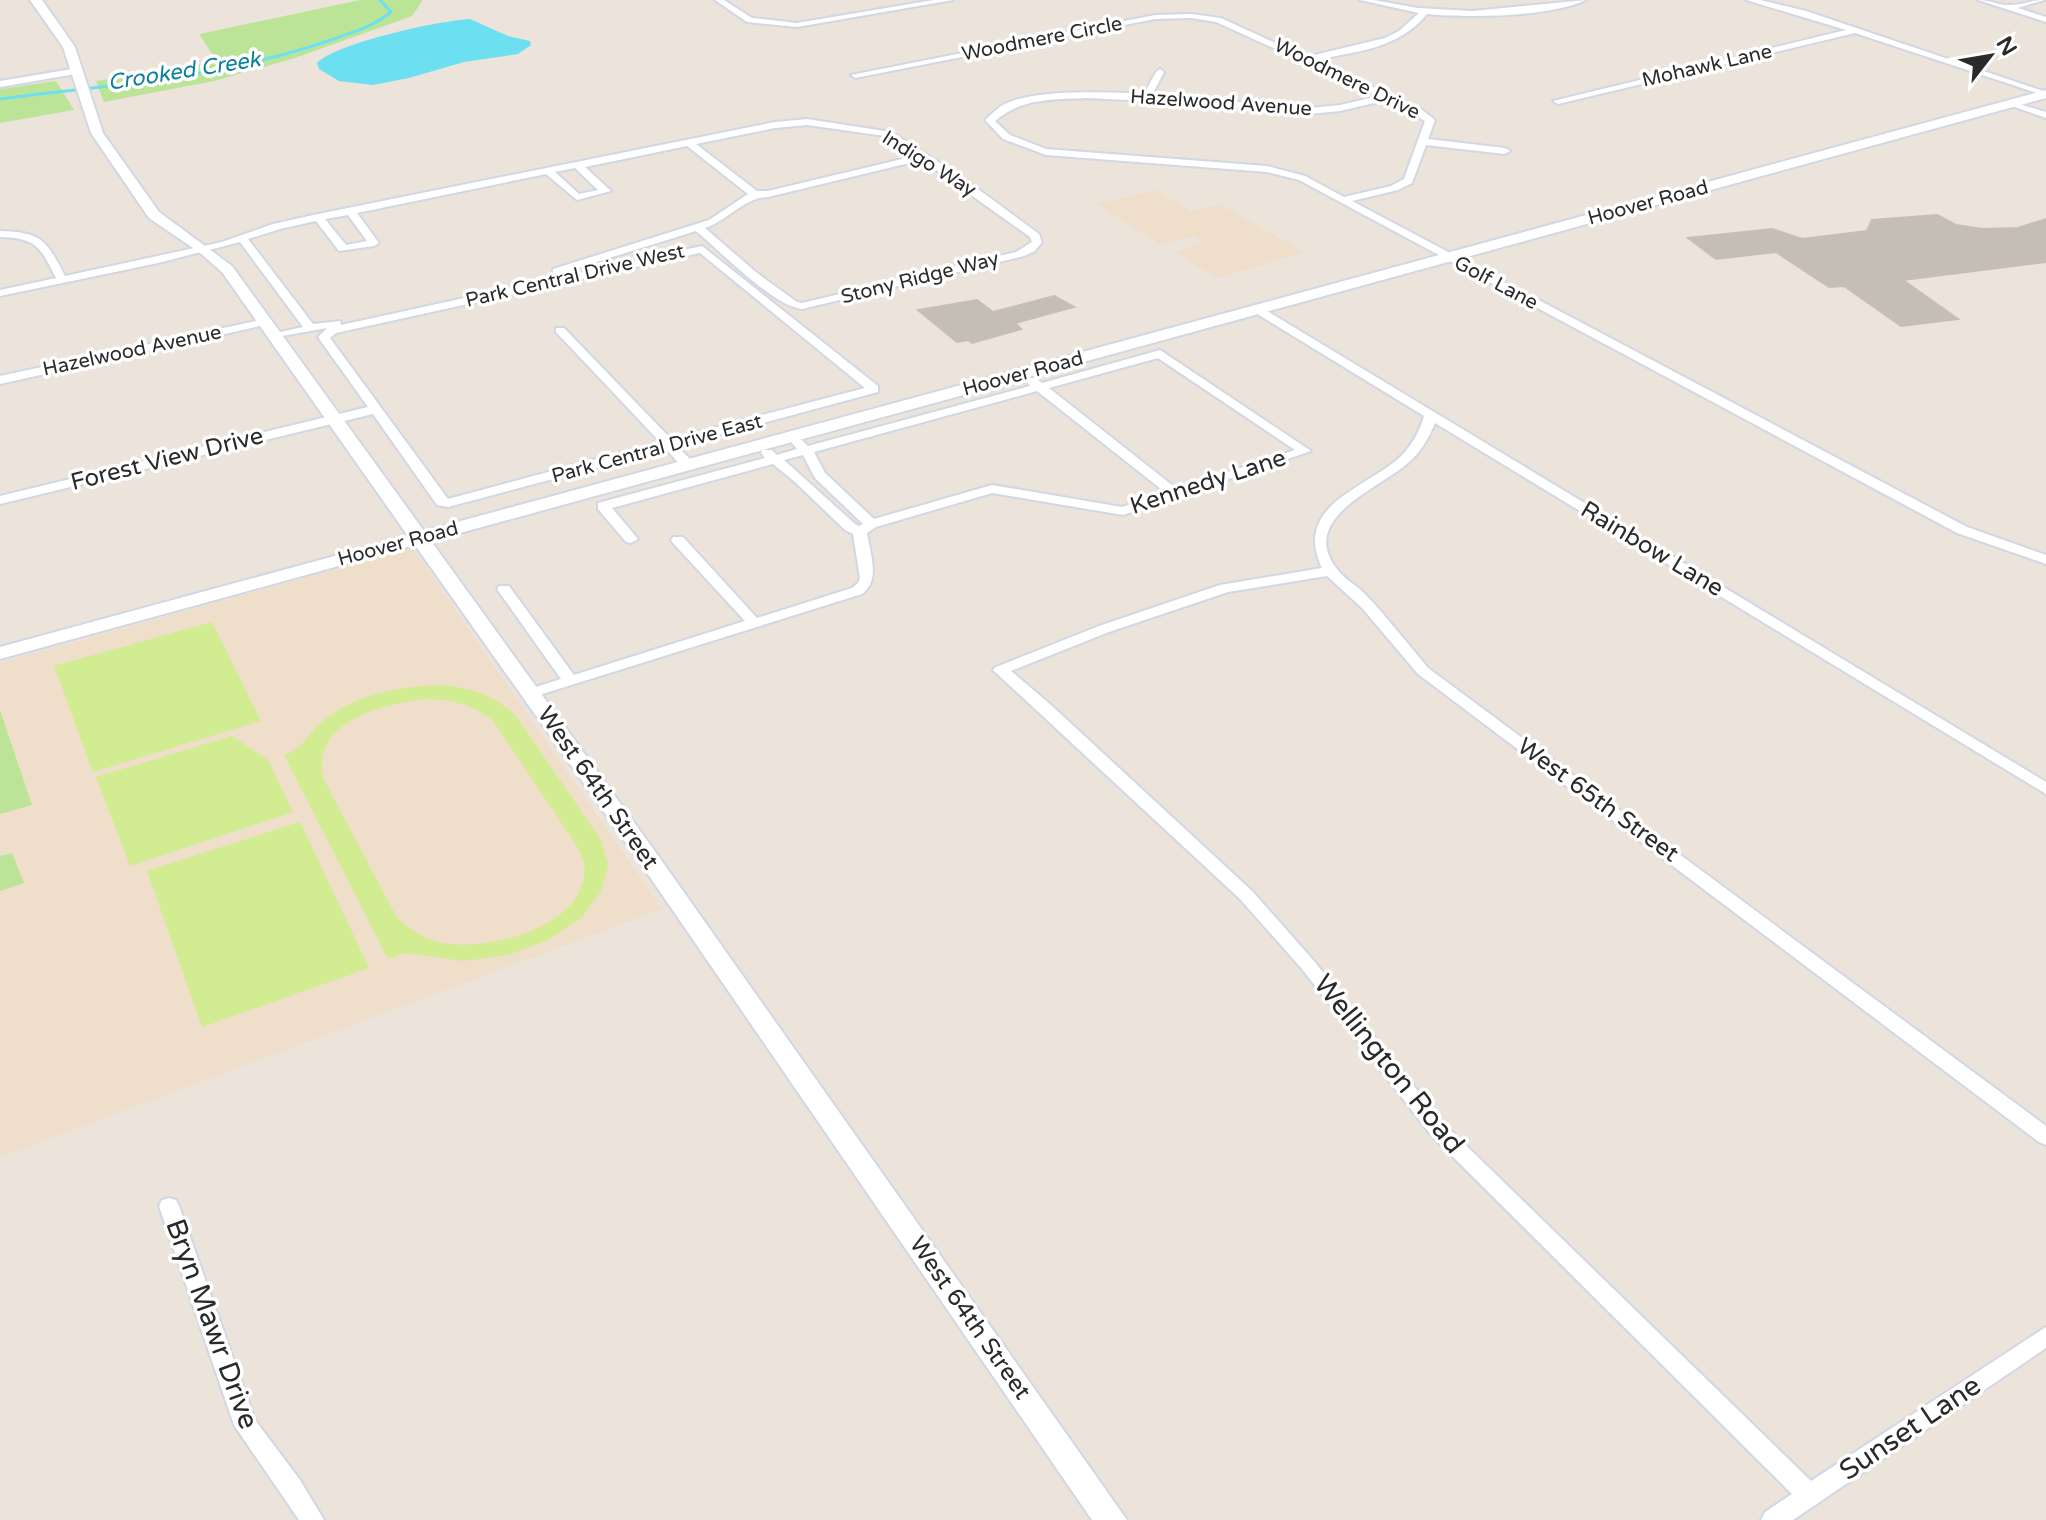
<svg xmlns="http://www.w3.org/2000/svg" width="2046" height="1520" font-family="'Varela Round',sans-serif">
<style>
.education{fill:#eedeca}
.green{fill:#bce497}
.pitch{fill:#d2ec92;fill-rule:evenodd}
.water{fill:#6ce0f0}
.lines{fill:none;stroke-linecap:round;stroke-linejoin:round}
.stream{stroke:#6ce0f0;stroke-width:3}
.building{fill:#c4beb7;stroke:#c8beb5;stroke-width:2}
.street-casing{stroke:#d1d7e3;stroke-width:4}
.secondary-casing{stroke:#d1d7e3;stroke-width:4}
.street{fill:#fff;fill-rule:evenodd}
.secondary{fill:#fff;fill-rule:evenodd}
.labels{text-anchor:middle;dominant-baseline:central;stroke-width:7;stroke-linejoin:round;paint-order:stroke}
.far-street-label{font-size:20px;fill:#2a2a2a;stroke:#fff}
.far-water-label{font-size:22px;font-style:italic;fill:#0b7f9d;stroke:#fff}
.street-label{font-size:24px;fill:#2a2a2a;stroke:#fff}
.near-street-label{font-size:28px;fill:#2a2a2a;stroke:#fff}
</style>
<rect width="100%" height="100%" fill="#ece3db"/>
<!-- education -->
<path class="education" d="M 1156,190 L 1191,212 L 1219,204 L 1304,252 L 1218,278 L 1174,252 L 1204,242 L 1194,236 L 1159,244 L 1097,204 Z
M 412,548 L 662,909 L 0,1157 L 0,663 Z"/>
<!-- green -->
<path class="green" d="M 360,0 L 423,0 L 412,16 L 295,58 L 214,81 L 104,102 L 96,81 L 217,61 L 199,34 Z
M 56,81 L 74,110 L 0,123 L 0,89 Z
M 0,710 L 32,805 L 0,814 Z
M 12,853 L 24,883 L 0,891 L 0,856 Z"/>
<!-- pitch -->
<path class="pitch" d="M 212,622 L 261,721 L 93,772 L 54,666 Z
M 445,685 C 474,690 495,695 516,716 L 601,840 L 608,865 L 601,891 L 581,918 L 548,940 L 508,955 L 464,961 L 405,953 L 388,959 L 284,755 C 303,749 306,736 321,723 C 355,693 401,686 445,685 ZM 426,699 C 453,700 472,704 493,721 L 577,846 C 579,851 583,858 584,863 C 594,927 477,957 432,940 C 417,935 407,927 396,916 L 324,780 C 309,722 382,704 426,699 Z
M 232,736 L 268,760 L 293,812 L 130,866 L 96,777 Z
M 300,822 L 369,968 L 202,1027 L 147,871 Z"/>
<!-- water -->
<path class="water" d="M 470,19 L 508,36 L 530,41 L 531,45 L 518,54 L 464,62 L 409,78 L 373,85 L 339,81 L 319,69 L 317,63 C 339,42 438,21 470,19 Z"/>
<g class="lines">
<!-- stream -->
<path class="stream" d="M 0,99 C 111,85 224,77 331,40 C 352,32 373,27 391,12 L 380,0"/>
</g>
<!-- building -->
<path class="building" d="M 1937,215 L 1956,225 L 1983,229 L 2018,228 L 2046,219 L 2046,262 L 1903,280 L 1958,319 L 1901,326 L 1844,286 L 1829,287 L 1776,252 L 1716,259 L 1688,238 L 1772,229 L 1802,239 L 1867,231 L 1872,220 Z
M 1054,296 L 1074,307 L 1015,323 L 1021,329 L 972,343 L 968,340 L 957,342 L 918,310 L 977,300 L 993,312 Z"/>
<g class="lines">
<defs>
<path id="street" d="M 715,0 L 724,0 L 752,18 L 797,23 L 934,0 L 953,0 L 797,27 L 747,22 Z
M 1360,0 L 1374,0 L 1418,8 L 1473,11 L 1586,0 C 1551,17 1467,18 1427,14 C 1399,49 1355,52 1314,60 L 1421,109 L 1435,120 L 1428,139 L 1505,148 L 1510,151 L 1505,154 L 1426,145 L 1412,183 L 1398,190 L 1352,201 L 1967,527 L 2046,555 L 2046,564 L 1957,533 L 1299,180 L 1267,172 L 1046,155 L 1003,139 L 985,120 C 991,115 998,107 1005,104 C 1035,89 1109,92 1144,94 L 1156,72 L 1160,69 L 1164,72 L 1152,95 L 1310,108 L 1340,105 L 1379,96 L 1216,22 L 1191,18 L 1155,19 L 855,78 L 851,75 L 1155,15 L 1191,14 L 1221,18 L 1306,57 L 1385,38 L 1399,31 L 1419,13 ZM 1087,98 L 1192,103 L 1310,114 L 1340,111 L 1387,100 L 1425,121 L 1404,179 L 1391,186 L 1344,197 L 1305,176 L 1267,166 L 1046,149 L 1010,135 L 995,121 C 1024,97 1052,100 1087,98 Z
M 1746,0 L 1760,0 L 1806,11 L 2046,92 L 2046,96 L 1855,33 L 1558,104 L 1553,101 L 1846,30 Z
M 1978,0 C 1989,0 2001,6 2011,5 C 2022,5 2032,0 2044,0 L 2018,8 L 2046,17 L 2046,22 Z
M 78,68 L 82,71 L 81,73 L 0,87 L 0,81 Z
M 2009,101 L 2046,112 L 2046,118 L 2009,105 Z
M 807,119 L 891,132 L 963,178 L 1039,234 L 1042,242 L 1035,251 L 1024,256 L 802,309 C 773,306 720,251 696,231 L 561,273 L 553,273 L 553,269 L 709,220 L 748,194 L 687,146 L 585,167 L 611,191 L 577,200 L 546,174 L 357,213 L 379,243 L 374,246 L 339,251 L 316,221 L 280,229 L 248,239 L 313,324 L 340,321 L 341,325 L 702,246 L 878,386 L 878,392 L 677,446 L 694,463 L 694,469 L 684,469 L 666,449 L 448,507 L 437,505 L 373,414 L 0,504 L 0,496 L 368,407 L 318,337 L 327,328 L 271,338 L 271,334 L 303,327 L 240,242 L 158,263 L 0,296 L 0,290 L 56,278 C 40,247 37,238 0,237 L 0,231 C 42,232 47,241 65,276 L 222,242 L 273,224 L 318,214 L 775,122 ZM 807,125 L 885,136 L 915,156 L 768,191 L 757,191 L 696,144 L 775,128 ZM 922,160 L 1030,237 L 1032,242 L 1016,252 L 802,303 L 797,302 L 757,273 L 705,228 C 727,221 745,197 768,197 ZM 575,168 L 598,190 L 579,194 L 555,172 ZM 348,215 L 367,241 L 346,245 L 325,219 ZM 700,253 L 865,388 L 671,439 L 564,328 L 556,328 L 556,332 L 660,442 L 448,499 L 330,338 L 336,333 Z
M 1254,308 L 1262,308 L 2046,782 L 2046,794 L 1435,423 C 1429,438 1420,453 1408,463 C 1379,489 1297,518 1337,569 C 1344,579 1356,585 1364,593 C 1387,617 1407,643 1428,668 L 2046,1126 L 2046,1145 L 2039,1142 L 1418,674 L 1362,608 L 1327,576 L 1228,592 L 1109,632 L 1011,671 L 1051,705 L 1252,891 L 1314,961 L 1445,1125 L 1811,1481 L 2046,1327 L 2046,1348 L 1793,1520 L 1761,1520 L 1765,1512 L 1792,1494 L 1431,1135 L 1302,969 L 1240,899 L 993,670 L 996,667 L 1099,626 L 1220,585 L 1322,568 C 1293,507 1361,490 1398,459 C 1411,447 1419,433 1424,416 L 1254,312 Z
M 265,319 L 269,320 L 269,324 L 0,384 L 0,376 Z
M 1160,350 L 1311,451 L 1123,515 L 992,493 L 876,527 L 867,533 C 870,554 881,580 862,594 L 536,696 L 526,696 L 523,693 L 526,690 L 561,679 L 497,589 L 499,586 L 509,586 L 574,675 L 745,621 L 673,543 L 671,540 L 673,537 L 683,537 L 757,618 L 852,588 L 858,583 L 860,578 L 853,534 L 845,530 L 795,482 L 773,464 L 612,508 L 638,539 L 631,543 L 626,542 L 598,509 L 598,503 L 765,458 L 761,453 L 762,450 L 772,450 L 777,455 L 797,449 L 792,443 L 794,440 L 802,440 L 808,446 L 1030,386 L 1026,381 L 1028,378 L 1036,378 L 1042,383 ZM 1158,358 L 1295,450 L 1177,489 L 1049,388 ZM 1037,391 L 1166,493 L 1122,507 L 992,485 L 874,519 L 825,473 L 814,452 ZM 803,455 L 815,478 L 863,524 L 859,526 L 855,524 L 784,460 Z
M 169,1198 L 176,1200 L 179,1206 L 255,1420 L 300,1480 L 324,1520 L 299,1520 L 234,1425 L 159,1206 L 162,1200 Z"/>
<path id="secondary" d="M 30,0 L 42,0 L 75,47 L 103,133 L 159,212 L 232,266 L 424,531 L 2046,90 L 2046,98 L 431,541 L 659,857 L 1127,1520 L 1092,1520 L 643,867 L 415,545 L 0,659 L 0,647 L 408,536 L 222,272 L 199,252 L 149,218 L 91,133 L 63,47 Z"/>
</defs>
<!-- street casing -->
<use href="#street" class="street-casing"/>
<!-- secondary casing -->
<use href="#secondary" class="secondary-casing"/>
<!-- street -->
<use href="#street" class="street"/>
<!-- secondary -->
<use href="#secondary" class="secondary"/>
</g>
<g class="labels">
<!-- far-street labels -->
<g class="far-street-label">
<text transform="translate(1042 39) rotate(-11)">Woodmere Circle</text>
<text transform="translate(1707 66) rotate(-13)">Mohawk Lane</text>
<text transform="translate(1347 79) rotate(26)">Woodmere Drive</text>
<text transform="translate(1221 103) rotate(4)">Hazelwood Avenue</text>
<text transform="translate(929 164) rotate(32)">Indigo Way</text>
<text transform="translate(1648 203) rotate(-15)">Hoover Road</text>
<text transform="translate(575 276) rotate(-13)">Park Central Drive West</text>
<text transform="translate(920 278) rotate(-14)">Stony Ridge Way</text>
<text transform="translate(1496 283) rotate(28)">Golf Lane</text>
<text transform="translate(132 351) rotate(-12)">Hazelwood Avenue</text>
<text transform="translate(1023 374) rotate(-15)">Hoover Road</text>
<text transform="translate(657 449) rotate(-15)">Park Central Drive East</text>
<text transform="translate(398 544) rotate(-15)">Hoover Road</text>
</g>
<!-- far-water labels -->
<g class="far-water-label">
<text transform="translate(184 71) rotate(-9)">Crooked Creek</text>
</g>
<!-- street labels -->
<g class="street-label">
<text transform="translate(167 459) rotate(-14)">Forest View Drive</text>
<text transform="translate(1208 482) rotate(-18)">Kennedy Lane</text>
<text transform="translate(1652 549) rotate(31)">Rainbow Lane</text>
<text transform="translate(598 788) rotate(55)">West 64th Street</text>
<text transform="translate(1598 800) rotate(36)">West 65th Street</text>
<text transform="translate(970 1318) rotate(55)">West 64th Street</text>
</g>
<!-- near-street labels -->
<g class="near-street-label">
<text transform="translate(1389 1064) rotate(51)">Wellington Road</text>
<text transform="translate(212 1324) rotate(70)">Bryn Mawr Drive</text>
<text transform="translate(1910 1428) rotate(-34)">Sunset Lane</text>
</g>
</g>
<!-- north arrow -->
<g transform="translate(1990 56) rotate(59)" stroke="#ffffff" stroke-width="6" paint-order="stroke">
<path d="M0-6L14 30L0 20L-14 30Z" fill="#2a2a2a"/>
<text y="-12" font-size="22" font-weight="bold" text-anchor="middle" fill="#2a2a2a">N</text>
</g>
</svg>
